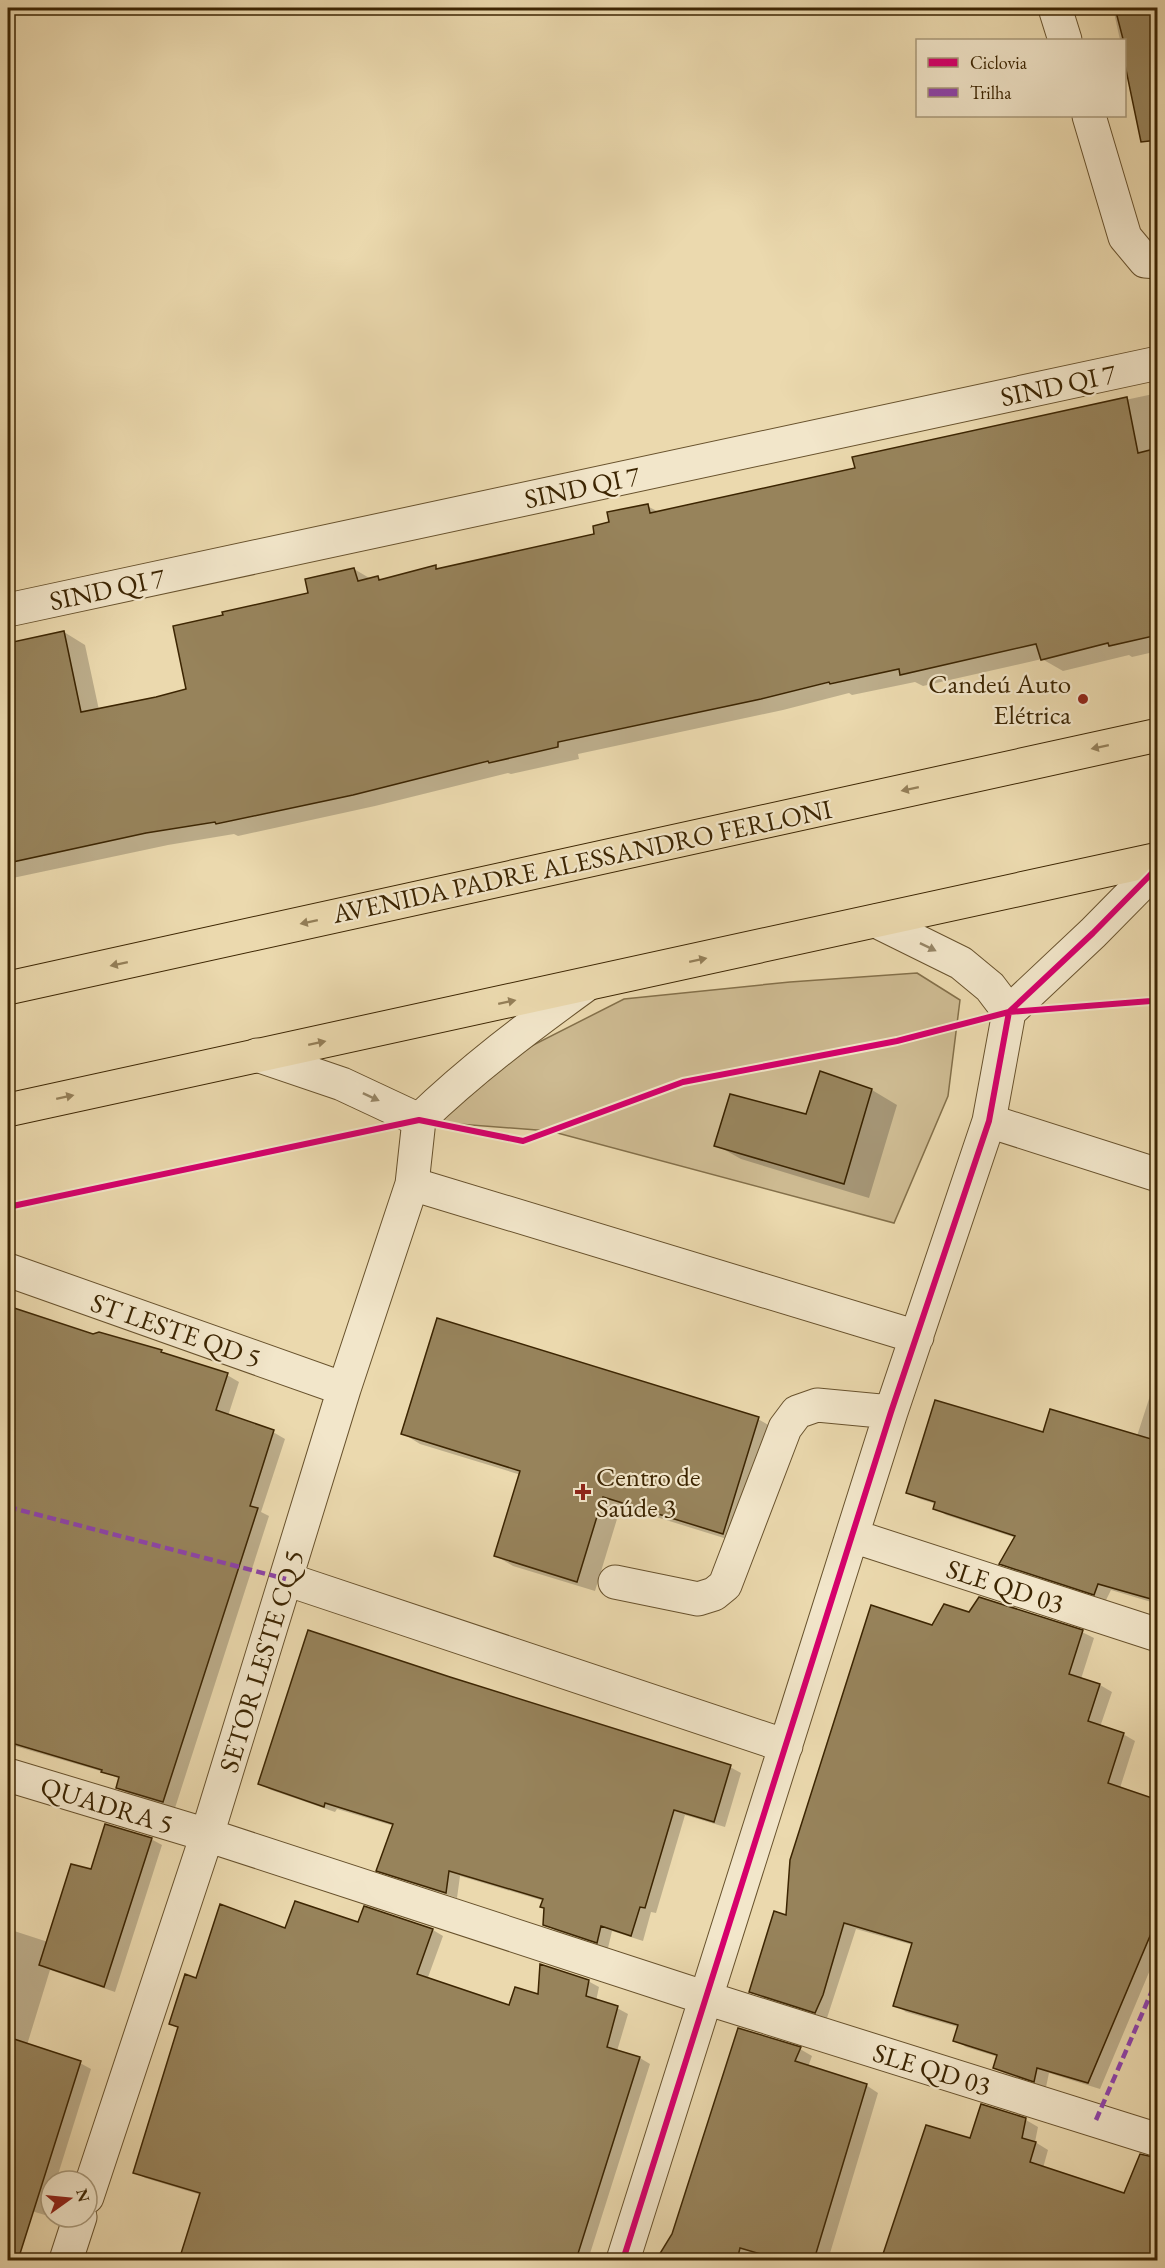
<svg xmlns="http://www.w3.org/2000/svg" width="1165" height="2268" font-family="'EB Garamond',serif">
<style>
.green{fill:#cdba91;stroke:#84704a;stroke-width:1.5}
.shadow{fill:#0003}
.building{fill:#97835b;stroke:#3c2502;stroke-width:1.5}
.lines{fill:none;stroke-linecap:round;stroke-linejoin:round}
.minor-casing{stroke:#68522d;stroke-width:35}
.major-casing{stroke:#3c2502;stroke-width:35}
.minor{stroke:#f2e6ca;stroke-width:33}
.major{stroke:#ebd9ae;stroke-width:33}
.quiet{stroke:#8e44ad;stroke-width:4.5;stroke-dasharray:9 4.5;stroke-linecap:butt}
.cycleway-casing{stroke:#f2e6ca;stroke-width:10}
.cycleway{stroke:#d6006c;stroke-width:6}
.oneway{fill:#947f58}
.oneway2{fill:#978666}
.poi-dot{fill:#8f2418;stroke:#f2e6ca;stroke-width:2}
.labels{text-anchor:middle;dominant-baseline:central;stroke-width:4.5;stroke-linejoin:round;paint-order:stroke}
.street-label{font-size:27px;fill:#3c2502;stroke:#f2e6ca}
.poi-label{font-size:27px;fill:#3c2502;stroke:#f2e6ca;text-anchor:end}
</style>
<rect width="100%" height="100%" fill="#ebd9ae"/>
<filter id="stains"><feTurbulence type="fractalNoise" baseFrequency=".00333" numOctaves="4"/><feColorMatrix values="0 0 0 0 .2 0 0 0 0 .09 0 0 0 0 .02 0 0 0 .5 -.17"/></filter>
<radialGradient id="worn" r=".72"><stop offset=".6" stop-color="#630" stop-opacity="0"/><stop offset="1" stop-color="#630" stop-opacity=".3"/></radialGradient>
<!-- green -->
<path class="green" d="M 917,973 L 960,1000 L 948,1096 L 894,1223 L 550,1131 L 419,1121 L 498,1063 L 624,999 L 790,982 Z"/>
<!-- shadow -->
<path class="shadow" d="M 1113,8 L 1158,8 L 1158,138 L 1130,84 L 1124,59 L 1124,40 L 1120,40 Z
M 1158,393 L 1158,651 L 1132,657 L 1129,655 L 1063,671 L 1042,659 L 923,686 L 915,682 L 852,695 L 849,693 L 783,710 L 578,754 L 579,759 L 511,774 L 508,773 L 375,806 L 238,836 L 234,834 L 168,845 L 8,879 L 8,645 L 64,632 L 85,645 L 99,710 L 188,690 L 310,594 L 354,569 L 371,579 L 378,578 L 383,580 L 435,567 L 441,570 L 596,535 L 611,523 L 647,506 L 659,512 L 857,470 L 854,458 Z
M 872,1090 L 897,1105 L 869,1198 L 741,1159 L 716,1145 L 807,1116 Z
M 8,1308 L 93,1335 L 99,1333 L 162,1351 L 173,1358 L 227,1375 L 239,1382 L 228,1416 L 273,1432 L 285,1439 L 261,1512 L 269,1516 L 175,1808 L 129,1794 L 118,1787 L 120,1779 L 107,1773 L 8,1744 Z
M 1158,1371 L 1158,1604 L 1111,1590 L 1106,1600 L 1012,1570 L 1001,1563 L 1016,1538 L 946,1515 L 935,1508 L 936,1504 L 920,1499 L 908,1493 L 1044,1434 L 1137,1436 Z
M 758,1419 L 775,1429 L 740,1543 L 621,1506 L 595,1591 L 513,1566 L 496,1556 L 521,1475 L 420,1444 L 402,1433 Z
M 970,1614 L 1082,1632 L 1094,1638 L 1081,1679 L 1100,1685 L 1112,1692 L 1100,1727 L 1123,1734 L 1135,1741 L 1120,1788 L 1158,1801 L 1158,1951 L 1100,2089 L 1049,2073 L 1046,2087 L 1006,2074 L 994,2068 L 998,2057 L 966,2047 L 955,2040 L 958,2027 L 906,2012 L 895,2005 L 913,1945 L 856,1929 L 827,2018 L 762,1998 L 751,1991 L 932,1627 Z
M 450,1679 L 730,1767 L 741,1773 L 725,1827 L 685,1815 L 656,1913 L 651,1912 L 643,1941 L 612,1931 L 608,1948 L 556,1931 L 545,1924 L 546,1909 L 544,1901 L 460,1876 L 457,1898 L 389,1876 L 378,1870 L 394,1826 L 337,1809 L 335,1812 L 271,1790 L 260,1784 Z
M 151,1839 L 162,1845 L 115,1992 L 50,1970 L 27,2045 L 80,2063 L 91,2069 L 56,2181 L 51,2181 L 51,2195 L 45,2215 L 8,2204 L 8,1929 L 48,1942 L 92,1871 Z
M 359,1924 L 433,1930 L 443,1936 L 427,1980 L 510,2007 L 588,1981 L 599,1987 L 596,2001 L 617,2008 L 628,2014 L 617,2051 L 640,2058 L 650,2064 L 588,2260 L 180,2260 L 201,2195 L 145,2178 L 135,2172 L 179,2028 L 171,2023 L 197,1980 L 286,1930 Z
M 739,2029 L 800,2049 L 812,2056 L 808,2067 L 866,2085 L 878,2093 L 828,2260 L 665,2260 Z
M 982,2106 L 1026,2120 L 1038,2127 L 1035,2142 L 1048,2150 L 1043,2168 L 1125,2195 L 1158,2174 L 1158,2260 L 882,2260 L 927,2127 L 971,2140 Z"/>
<!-- building -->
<path class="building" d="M 1115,8 L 1158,8 L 1158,140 L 1141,142 L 1125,65 L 1125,40 L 1119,40 L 1123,39 Z
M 1127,397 L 1138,453 L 1158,448 L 1158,635 L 1109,646 L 1108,643 L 1041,660 L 1036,644 L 900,675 L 899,669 L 830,684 L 829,682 L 761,699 L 558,742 L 558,747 L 489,763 L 488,761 L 353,795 L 216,824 L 215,822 L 146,833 L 8,863 L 8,643 L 64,631 L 81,712 L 156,697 L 186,689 L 173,626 L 223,615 L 222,612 L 308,593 L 305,579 L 354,568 L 358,581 L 378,576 L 379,580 L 436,565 L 436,569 L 594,534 L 593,526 L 609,522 L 607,512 L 648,504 L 650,513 L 855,468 L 852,457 Z
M 820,1071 L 872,1089 L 844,1184 L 714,1146 L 730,1094 L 806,1114 Z
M 8,1306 L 93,1334 L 99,1332 L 162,1350 L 161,1352 L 228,1373 L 216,1410 L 274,1430 L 250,1506 L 258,1508 L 163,1802 L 116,1788 L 119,1777 L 101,1772 L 102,1770 L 8,1742 Z
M 437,1318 L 759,1417 L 723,1534 L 603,1497 L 577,1582 L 494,1556 L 520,1471 L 401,1434 Z
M 935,1400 L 1043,1432 L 1050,1409 L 1158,1441 L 1158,1601 L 1098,1584 L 1094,1595 L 999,1564 L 1015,1536 L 933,1509 L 935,1502 L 906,1493 Z
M 979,1597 L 1083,1630 L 1069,1674 L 1100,1684 L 1088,1721 L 1124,1733 L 1108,1783 L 1158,1800 L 1158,1917 L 1088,2083 L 1037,2068 L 1034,2082 L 993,2068 L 997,2055 L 953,2041 L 958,2025 L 893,2006 L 912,1943 L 844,1923 L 823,1995 L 815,2013 L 749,1992 L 774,1911 L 786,1915 L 790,1860 L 871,1605 L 932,1625 L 944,1604 L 969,1612 Z
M 308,1630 L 450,1677 L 731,1765 L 714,1822 L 674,1810 L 645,1908 L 640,1907 L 631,1936 L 601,1926 L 597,1943 L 543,1925 L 544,1908 L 540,1907 L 543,1899 L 449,1871 L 446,1893 L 376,1871 L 393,1824 L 325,1803 L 324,1807 L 258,1784 Z
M 105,1824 L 152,1838 L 104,1987 L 39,1965 L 71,1864 L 91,1869 Z
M 295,1901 L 358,1922 L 364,1906 L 433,1929 L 417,1974 L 509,2005 L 515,1987 L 538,1994 L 540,1964 L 589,1980 L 586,1996 L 618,2006 L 607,2047 L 640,2057 L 576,2260 L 179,2260 L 200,2193 L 133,2173 L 178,2027 L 169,2024 L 185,1974 L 196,1978 L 220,1904 L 285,1928 Z
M 738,2028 L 801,2047 L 795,2061 L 867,2084 L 814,2260 L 781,2260 L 740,2248 L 737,2260 L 656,2260 L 672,2234 Z
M 8,2037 L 81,2061 L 18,2260 L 8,2260 Z
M 981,2104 L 1026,2118 L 1022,2138 L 1036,2142 L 1030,2162 L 1124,2193 L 1140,2154 L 1158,2158 L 1158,2260 L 881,2260 L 926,2125 L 970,2138 Z"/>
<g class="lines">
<defs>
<path id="minor" d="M 1055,8 L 1065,40
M 1089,116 L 1125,237 L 1145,261 L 1158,262
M 8,610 L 1158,363
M 876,921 L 961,963 L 990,987 L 1009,1012
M 257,1055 L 342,1084 L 419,1120
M 419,1120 C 471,1070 528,1027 586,985
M 989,1121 L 1158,1175
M 412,1184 L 917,1337
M 8,1270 L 344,1389
M 853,1536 L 1158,1635
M 286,1579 L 786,1746
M 615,1582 L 698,1599 L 714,1594 L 725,1585 L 785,1428 L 797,1412 L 817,1405 L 891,1412
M 8,1775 L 207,1835 L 706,1998 L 1158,2140
M 87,2197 L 207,1835 L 344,1389 L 412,1184 L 419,1120
M 66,2260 L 80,2217
M 623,2260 L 891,1412 L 989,1121 L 1009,1012 L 1093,933 L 1158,867"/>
<path id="major" d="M 8,988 L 1158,735
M 8,1110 L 1158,859"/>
</defs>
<!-- minor casing -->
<use href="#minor" class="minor-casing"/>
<!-- major casing -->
<use href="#major" class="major-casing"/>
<!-- minor -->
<use href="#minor" class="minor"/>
<!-- major -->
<use href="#major" class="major"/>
<!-- quiet -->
<path class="quiet" d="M 8,1507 L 286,1579
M 1096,2120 L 1158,1977"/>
<defs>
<path id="cycleway" d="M 8,1207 L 419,1120 L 523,1141 L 683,1082 L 897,1041 L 1009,1012 L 1151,1001 L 1158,998
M 623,2260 L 891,1412 L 989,1121 L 1009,1012 L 1093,933 L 1158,867"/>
</defs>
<!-- cycleway casing -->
<use href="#cycleway" class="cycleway-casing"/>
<!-- cycleway -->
<use href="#cycleway" class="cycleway"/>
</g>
<!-- one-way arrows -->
<defs><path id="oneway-solid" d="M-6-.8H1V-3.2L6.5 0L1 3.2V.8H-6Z" transform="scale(1.5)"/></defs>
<g class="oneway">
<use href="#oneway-solid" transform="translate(1100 747) rotate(168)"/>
<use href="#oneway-solid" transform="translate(910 789) rotate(168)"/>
<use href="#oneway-solid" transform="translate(309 922) rotate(168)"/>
<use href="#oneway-solid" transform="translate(698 960) rotate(-12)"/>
<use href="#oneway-solid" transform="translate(119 964) rotate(168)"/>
<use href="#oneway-solid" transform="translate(507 1002) rotate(-12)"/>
<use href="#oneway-solid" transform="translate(317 1043) rotate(-12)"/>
<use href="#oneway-solid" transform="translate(65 1097) rotate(-12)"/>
</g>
<g class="oneway2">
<use href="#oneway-solid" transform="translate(928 947) rotate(26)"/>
<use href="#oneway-solid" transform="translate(371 1097) rotate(25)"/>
</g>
<!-- markers -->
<g class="poi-dot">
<circle cx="1083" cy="699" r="6"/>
<path d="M580 1483h6v6h6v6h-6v6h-6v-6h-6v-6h6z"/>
</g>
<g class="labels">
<!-- street labels -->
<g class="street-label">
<text transform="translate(1058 385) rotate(-12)">SIND QI 7</text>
<text transform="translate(582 487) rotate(-12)">SIND QI 7</text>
<text transform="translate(107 589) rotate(-12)">SIND QI 7</text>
<text transform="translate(582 861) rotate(-12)">AVENIDA PADRE ALESSANDRO FERLONI</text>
<text transform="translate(176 1330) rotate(19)">ST LESTE QD 5</text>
<text transform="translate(1005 1586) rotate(18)">SLE QD 03</text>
<text transform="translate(261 1661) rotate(-73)">SETOR LESTE CQ 5</text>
<text transform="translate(107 1805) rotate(17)">QUADRA 5</text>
<text transform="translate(932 2069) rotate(17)">SLE QD 03</text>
</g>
<!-- poi labels -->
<g class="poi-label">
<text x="1071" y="683">Candeú Auto<tspan x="1071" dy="31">Elétrica</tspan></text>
<text x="596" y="1476" text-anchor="start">Centro de<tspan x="596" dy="31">Saúde 3</tspan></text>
</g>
</g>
<!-- margin -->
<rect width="1165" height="2268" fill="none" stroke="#ebd9ae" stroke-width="30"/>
<rect x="9" y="9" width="1147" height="2250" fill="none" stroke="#3c2502" stroke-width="3"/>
<rect x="15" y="15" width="1135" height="2238" fill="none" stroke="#3c2502" stroke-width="1.5"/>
<!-- legend -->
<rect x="916" y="39" width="210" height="78" fill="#f2e6ca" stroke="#a9997a" stroke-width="1.5"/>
<rect x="928" y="58" width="30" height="9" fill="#d6006c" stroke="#a9997a" stroke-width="1.5"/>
<text x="970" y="69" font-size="18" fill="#3c2502">Ciclovia</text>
<rect x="928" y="88" width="30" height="9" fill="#8e44ad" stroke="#a9997a" stroke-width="1.5"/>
<text x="970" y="99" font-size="18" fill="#3c2502">Trilha</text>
<!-- north arrow -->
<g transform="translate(69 2199) rotate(75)"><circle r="28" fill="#f2e6ca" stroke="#a9997a" stroke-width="1.5"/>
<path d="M0-4.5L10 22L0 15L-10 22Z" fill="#8f2418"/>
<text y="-9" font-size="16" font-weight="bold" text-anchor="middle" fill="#3c2502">N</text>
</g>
<rect width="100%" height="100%" filter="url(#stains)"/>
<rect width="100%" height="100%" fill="url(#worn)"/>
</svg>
